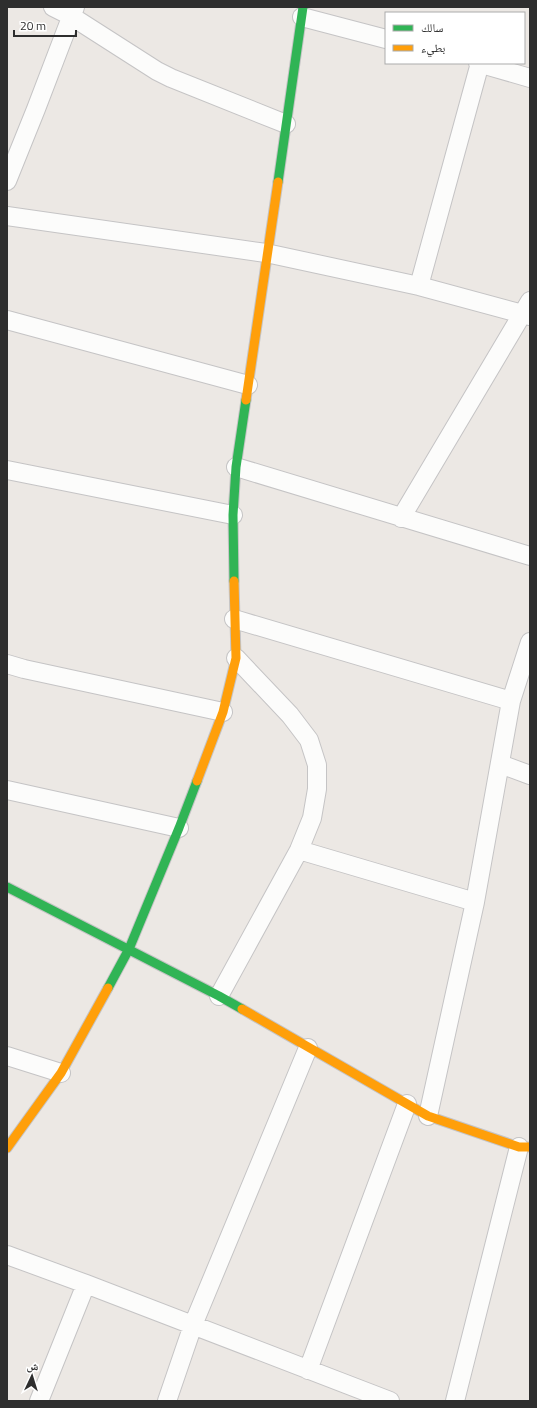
<svg xmlns="http://www.w3.org/2000/svg" width="537" height="1408" font-family="'Titillium Web','Noto Naskh Arabic',sans-serif">
<style>
.lines{fill:none;stroke-linecap:round;stroke-linejoin:round}
.street-casing{stroke:#c5c4c5;stroke-width:20}
.fast-casing{stroke:#c5c4c5;stroke-width:11}
.slow-casing{stroke:#c5c4c5;stroke-width:11}
.street{stroke:#fcfcfb;stroke-width:18}
.fast{stroke:#30b455;stroke-width:9}
.slow{stroke:#ff9f0a;stroke-width:9}
</style>
<rect width="100%" height="100%" fill="#ece8e4"/>
<g class="lines">
<defs>
<path id="street" d="M 53,7 L 71,16 L 157,71 L 171,78 L 286,124
M 302,17 L 386,39
M 478,63 L 530,78
M 7,181 L 36,109 L 75,7
M 7,216 L 266,253 L 419,286 L 530,316
M 419,286 L 480,63
M 7,320 L 248,385
M 236,467 L 530,556
M 7,470 L 233,515
M 401,518 L 530,301
M 234,619 L 511,701
M 7,664 L 24,669 L 223,712
M 500,764 L 530,775
M 7,790 L 179,828
M 299,850 L 475,902
M 219,996 L 299,850 L 312,818 L 317,789 L 317,765 L 309,740 L 290,715 L 236,658
M 7,1056 L 61,1073
M 428,1116 L 475,902 L 511,701 L 530,642
M 7,1255 L 86,1284 L 390,1401
M 308,1370 L 407,1104
M 39,1401 L 86,1284
M 167,1401 L 193,1325 L 308,1048
M 455,1401 L 519,1147"/>
<path id="fast" d="M 278,182 L 303,7
M 234,581 L 233,515 L 236,467 L 246,400
M 7,887 L 219,996 L 242,1009
M 108,988 L 129,949 L 179,828 L 197,781"/>
<path id="slow" d="M 246,400 L 278,182
M 197,781 L 223,712 L 236,658 L 234,581
M 242,1009 L 428,1116 L 519,1147 L 530,1147
M 7,1148 L 61,1073 L 108,988"/>
</defs>
<!-- street casing -->
<use href="#street" class="street-casing"/>
<!-- fast casing -->
<use href="#fast" class="fast-casing"/>
<!-- slow casing -->
<use href="#slow" class="slow-casing"/>
<!-- street -->
<use href="#street" class="street"/>
<!-- fast -->
<use href="#fast" class="fast"/>
<!-- slow -->
<use href="#slow" class="slow"/>
</g>
<!-- border -->
<rect width="537" height="1408" fill="none" stroke="#2e2e2e" stroke-width="16"/>
<!-- legend -->
<rect x="385" y="12" width="140" height="52" fill="#ffffff" stroke="#ababab"/>
<rect x="393" y="25" width="20" height="6" fill="#30b455" stroke="#ababab"/>
<text x="421" y="32" font-size="12" fill="#2e2e2e">سالك</text>
<rect x="393" y="45" width="20" height="6" fill="#ff9f0a" stroke="#ababab"/>
<text x="421" y="52" font-size="12" fill="#2e2e2e">بطيء</text>
<!-- north arrow -->
<g transform="translate(32 1376) rotate(4)" stroke="#ffffff" stroke-width="3" paint-order="stroke">
<path d="M0-3L7 15L0 10L-7 15Z" fill="#2e2e2e"/>
<text y="-6" font-size="11" font-weight="bold" text-anchor="middle" fill="#2e2e2e">ش</text>
</g>
<!-- scale -->
<path d="M14 30v6h62v-6" fill="none" stroke="#2e2e2e" stroke-width="2"/>
<text x="20" y="30" font-size="12" fill="#2e2e2e" stroke="#ffffff" stroke-width="3" paint-order="stroke">20 m</text>
</svg>
